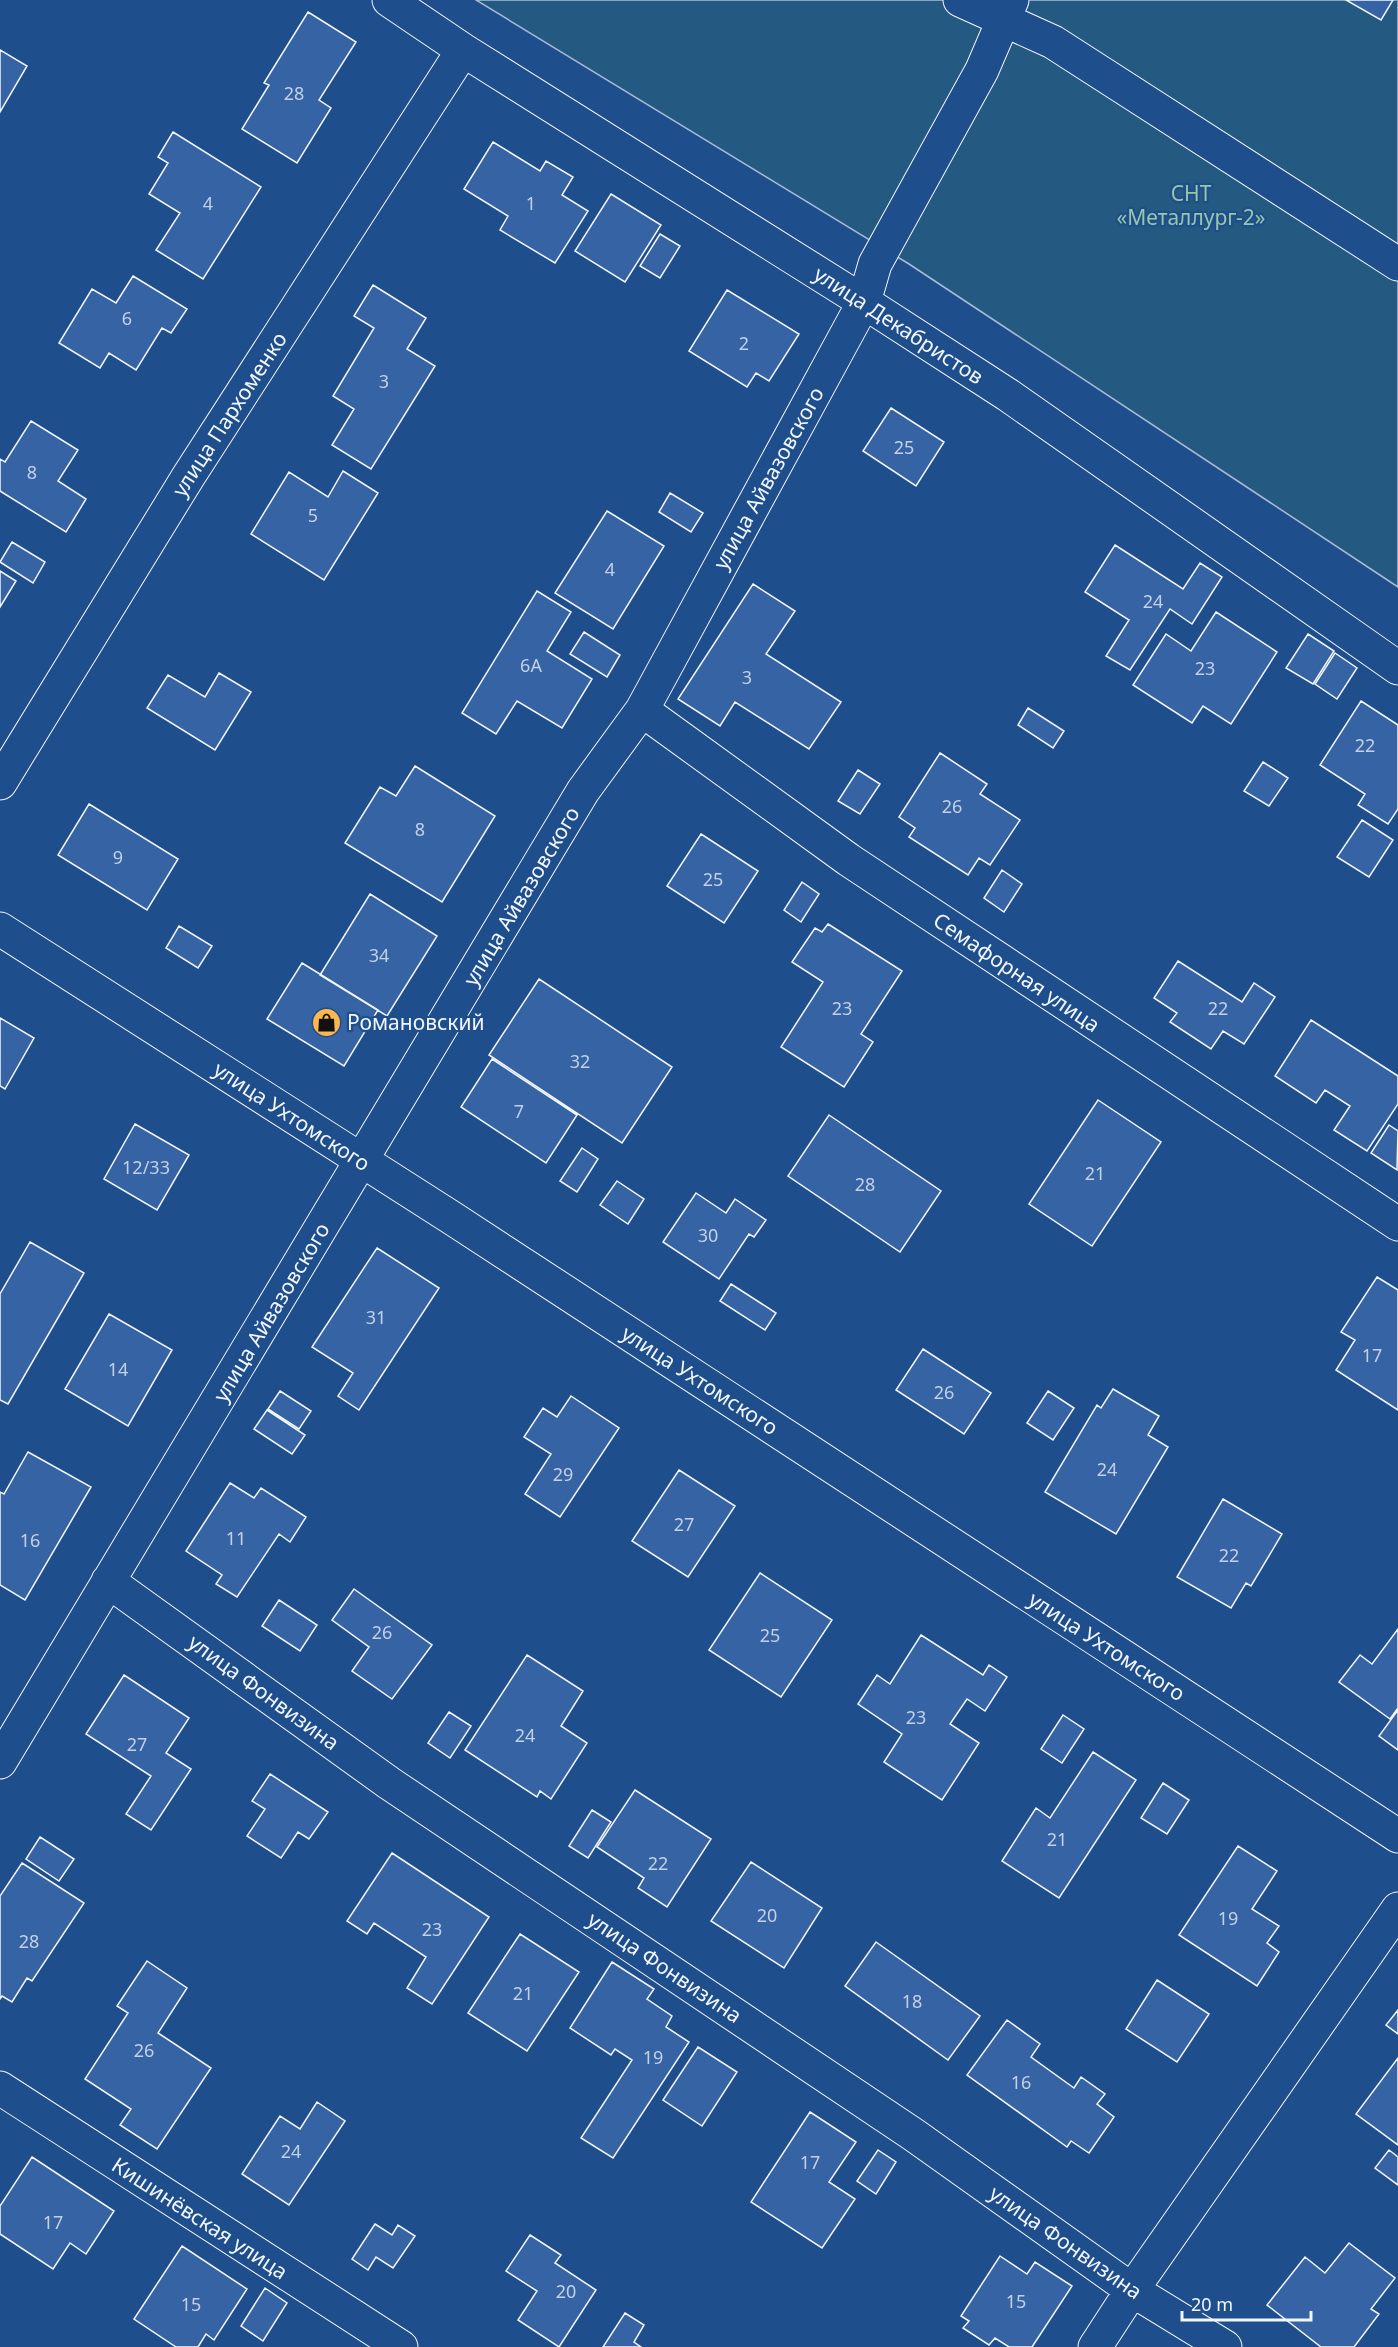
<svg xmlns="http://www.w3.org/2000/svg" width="1398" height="2347" font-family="'Noto Sans',sans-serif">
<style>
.green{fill:#245a82;stroke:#a8bbd7;stroke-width:1.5}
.building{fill:#3563a3;stroke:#f2f6ff;stroke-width:1.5}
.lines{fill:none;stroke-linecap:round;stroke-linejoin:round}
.minor-casing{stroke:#f2f6ff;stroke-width:35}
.minor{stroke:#1f4e8c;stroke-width:33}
.labels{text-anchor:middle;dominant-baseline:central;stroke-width:4.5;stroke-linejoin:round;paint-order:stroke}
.number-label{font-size:18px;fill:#c3d1e8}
.park-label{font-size:21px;fill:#97c8a6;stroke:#1f4e8c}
.street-label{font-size:21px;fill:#f2f6ff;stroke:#1f4e8c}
.poi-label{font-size:21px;fill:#f2f6ff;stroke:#1f4e8c;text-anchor:start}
</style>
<rect width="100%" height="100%" fill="#1f4e8c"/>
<!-- green -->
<path class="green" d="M 476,0 L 1398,0 L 1398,587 L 909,264 Z"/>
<!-- building -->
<path class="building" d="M 1346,0 L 1393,0 L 1381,20 Z
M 308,12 L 356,42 L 319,100 L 331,108 L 297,163 L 242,129 L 269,85 L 264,83 Z
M 0,50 L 27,66 L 0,112 Z
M 173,132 L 261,187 L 203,279 L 156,250 L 180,213 L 149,194 L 168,163 L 158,157 Z
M 493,142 L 540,171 L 546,161 L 573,177 L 562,195 L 588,211 L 555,263 L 500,230 L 508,216 L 464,189 Z
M 611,194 L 661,225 L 625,282 L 575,251 Z
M 660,234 L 680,246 L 660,278 L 640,266 Z
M 133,276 L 187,309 L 171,333 L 162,328 L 136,370 L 109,353 L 100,368 L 59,343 L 92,289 L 116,303 Z
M 373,285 L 426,318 L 407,349 L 435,366 L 371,469 L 332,445 L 354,409 L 333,396 L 374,328 L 354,316 Z
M 727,290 L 799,334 L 769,381 L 756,373 L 747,387 L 689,351 Z
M 891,408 L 944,442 L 916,486 L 863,451 Z
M 31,421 L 78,450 L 58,481 L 86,499 L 66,532 L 0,491 L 0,459 L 5,462 Z
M 343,471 L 378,493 L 324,580 L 251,534 L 289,472 L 328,497 Z
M 670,493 L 703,513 L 691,532 L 659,512 Z
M 607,511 L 664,546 L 613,629 L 555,593 Z
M 12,542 L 45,562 L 33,583 L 0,562 Z
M 1115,545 L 1183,589 L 1200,563 L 1222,577 L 1192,624 L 1170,609 L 1130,670 L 1106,656 L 1129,620 L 1085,592 Z
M 0,571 L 16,581 L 0,607 Z
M 753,584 L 795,611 L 766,654 L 841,702 L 809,749 L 735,702 L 720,726 L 678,699 Z
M 537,591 L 571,612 L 547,651 L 592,679 L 562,728 L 517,701 L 496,734 L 462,713 Z
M 1216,612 L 1277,652 L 1231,724 L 1203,706 L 1192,723 L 1133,685 L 1166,634 L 1191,651 Z
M 584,632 L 620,655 L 607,677 L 570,654 Z
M 1308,634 L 1334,651 L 1313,684 L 1286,668 Z
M 1335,653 L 1357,668 L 1337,699 L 1315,684 Z
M 219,673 L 251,692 L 215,750 L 147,708 L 168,675 L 205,697 Z
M 1361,701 L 1398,725 L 1398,809 L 1388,824 L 1358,805 L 1365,794 L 1320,765 Z
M 1028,708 L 1064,731 L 1053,748 L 1018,725 Z
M 940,753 L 987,784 L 980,794 L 1020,820 L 990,865 L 979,858 L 968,875 L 909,837 L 915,828 L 899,817 Z
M 1263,762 L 1288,778 L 1269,806 L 1244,791 Z
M 415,766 L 495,816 L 442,902 L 345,843 L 380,787 L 396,796 Z
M 858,770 L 880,784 L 860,814 L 838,801 Z
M 89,804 L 178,859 L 147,910 L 58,855 Z
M 1362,820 L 1393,840 L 1369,877 L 1337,857 Z
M 701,834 L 758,871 L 724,923 L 667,886 Z
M 1002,870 L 1022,884 L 1004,912 L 984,898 Z
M 802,882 L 819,894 L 801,922 L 784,910 Z
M 370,894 L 437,936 L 387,1016 L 320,975 Z
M 828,924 L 902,971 L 861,1034 L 873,1042 L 844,1087 L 781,1047 L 823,982 L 792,962 L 815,928 L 822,932 Z
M 179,926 L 212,946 L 198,968 L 166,948 Z
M 1178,961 L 1242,1002 L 1254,983 L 1275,997 L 1244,1044 L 1223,1031 L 1211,1049 L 1170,1022 L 1177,1013 L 1154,998 Z
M 302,963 L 378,1010 L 344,1066 L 267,1019 Z
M 539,979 L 672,1067 L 622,1143 L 489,1055 Z
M 0,1018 L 34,1038 L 5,1089 L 0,1086 Z
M 1311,1020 L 1398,1076 L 1398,1104 L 1367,1151 L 1334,1130 L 1350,1106 L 1325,1090 L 1316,1103 L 1275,1076 Z
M 492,1059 L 577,1115 L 546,1163 L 461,1107 Z
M 1098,1100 L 1161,1142 L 1092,1246 L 1029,1204 Z
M 829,1115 L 941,1191 L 900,1252 L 788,1176 Z
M 135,1124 L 189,1155 L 157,1210 L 104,1179 Z
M 1389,1125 L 1398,1131 L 1397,1170 L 1371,1153 Z
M 582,1148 L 598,1159 L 577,1192 L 560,1181 Z
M 617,1181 L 644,1199 L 628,1224 L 600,1205 Z
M 696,1193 L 726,1213 L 735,1199 L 766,1220 L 754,1237 L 749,1234 L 719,1279 L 663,1242 Z
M 30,1242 L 84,1273 L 8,1404 L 0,1400 L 0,1294 Z
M 377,1248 L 439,1288 L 359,1410 L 338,1396 L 353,1373 L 312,1347 Z
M 1377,1277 L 1398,1290 L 1398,1410 L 1336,1370 L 1355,1340 L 1341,1332 Z
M 731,1284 L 776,1313 L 765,1330 L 720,1301 Z
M 109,1314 L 172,1350 L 128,1426 L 65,1389 Z
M 923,1349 L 991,1393 L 964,1434 L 896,1390 Z
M 1113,1389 L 1159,1416 L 1148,1435 L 1168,1447 L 1116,1534 L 1045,1492 L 1097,1405 L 1101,1408 Z
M 280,1391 L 311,1411 L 299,1429 L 268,1409 Z
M 1048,1391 L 1074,1408 L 1053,1440 L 1027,1423 Z
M 571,1396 L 619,1428 L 560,1517 L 525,1494 L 551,1454 L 524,1437 L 543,1408 L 557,1417 Z
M 267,1410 L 305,1435 L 292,1454 L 254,1429 Z
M 28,1452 L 91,1487 L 25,1600 L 0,1585 L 0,1492 L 4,1494 Z
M 679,1470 L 735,1506 L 688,1577 L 632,1541 Z
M 230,1483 L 254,1498 L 261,1488 L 306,1517 L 290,1542 L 279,1534 L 237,1597 L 216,1584 L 222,1575 L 186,1551 Z
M 1223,1499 L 1282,1534 L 1251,1586 L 1246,1583 L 1231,1608 L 1177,1577 Z
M 760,1573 L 832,1620 L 781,1697 L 709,1650 Z
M 354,1589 L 432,1645 L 392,1699 L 352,1671 L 369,1647 L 332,1620 Z
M 279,1600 L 317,1625 L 300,1651 L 262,1626 Z
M 1398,1629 L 1398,1708 L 1390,1719 L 1339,1682 L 1360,1655 L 1372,1664 Z
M 921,1635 L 983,1675 L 989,1665 L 1007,1677 L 985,1711 L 967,1699 L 950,1724 L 979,1743 L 942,1800 L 884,1762 L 902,1734 L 858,1704 L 877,1675 L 890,1684 Z
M 527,1655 L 583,1691 L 561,1726 L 587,1743 L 551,1799 L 540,1791 L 537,1797 L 465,1750 Z
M 124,1675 L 189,1718 L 166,1753 L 191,1769 L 151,1830 L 126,1814 L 151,1776 L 86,1734 Z
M 1398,1710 L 1398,1750 L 1379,1736 Z
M 449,1712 L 471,1726 L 450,1758 L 428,1743 Z
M 1063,1715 L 1084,1729 L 1062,1763 L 1041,1749 Z
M 1093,1752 L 1136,1780 L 1059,1898 L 1002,1861 L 1036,1808 L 1050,1818 Z
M 270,1774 L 328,1812 L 309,1839 L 298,1832 L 281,1858 L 247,1836 L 265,1809 L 252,1801 Z
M 1163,1783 L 1189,1800 L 1167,1834 L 1141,1818 Z
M 635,1790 L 711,1839 L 667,1907 L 638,1888 L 644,1878 L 597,1847 Z
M 592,1810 L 611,1822 L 588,1858 L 569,1846 Z
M 40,1837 L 74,1859 L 59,1881 L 26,1859 Z
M 1238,1846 L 1277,1871 L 1252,1909 L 1279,1926 L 1267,1943 L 1279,1952 L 1257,1986 L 1179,1935 Z
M 392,1853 L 489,1917 L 432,2004 L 407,1988 L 426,1957 L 374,1923 L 367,1934 L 347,1921 Z
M 751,1862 L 822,1908 L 784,1968 L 711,1921 Z
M 22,1863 L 84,1903 L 32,1981 L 27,1978 L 12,2002 L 2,1996 L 0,1999 L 0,1896 Z
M 520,1934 L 579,1972 L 527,2051 L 468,2013 Z
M 876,1942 L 980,2016 L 948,2060 L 845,1986 Z
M 147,1961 L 187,1988 L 158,2033 L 211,2068 L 157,2149 L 120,2125 L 131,2109 L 85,2079 L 128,2013 L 117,2006 Z
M 612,1962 L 654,1989 L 647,1999 L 672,2016 L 666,2027 L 689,2042 L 613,2158 L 581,2138 L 632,2060 L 615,2049 L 611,2055 L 570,2028 Z
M 1157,1980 L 1209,2014 L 1177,2062 L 1126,2029 Z
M 1398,2010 L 1398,2034 L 1386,2025 Z
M 1007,2020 L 1040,2044 L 1031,2057 L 1074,2088 L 1081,2077 L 1105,2094 L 1097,2104 L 1114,2117 L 1089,2153 L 1071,2141 L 1067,2147 L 967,2075 Z
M 698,2047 L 737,2072 L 702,2126 L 663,2100 Z
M 1398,2058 L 1398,2145 L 1356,2114 Z
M 317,2102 L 345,2121 L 289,2205 L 242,2174 L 280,2116 L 300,2129 Z
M 810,2112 L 856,2142 L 829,2182 L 855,2199 L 822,2248 L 751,2202 Z
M 878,2150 L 896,2162 L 876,2194 L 857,2181 Z
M 1389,2150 L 1398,2157 L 1398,2185 L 1375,2168 Z
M 32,2157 L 114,2211 L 86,2254 L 70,2243 L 53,2269 L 0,2234 L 0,2206 Z
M 375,2224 L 392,2235 L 398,2225 L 415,2236 L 393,2268 L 376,2257 L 368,2270 L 352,2259 Z
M 530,2235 L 561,2255 L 555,2263 L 596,2290 L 559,2347 L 518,2320 L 537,2291 L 506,2271 Z
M 1349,2243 L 1395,2278 L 1371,2309 L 1379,2314 L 1354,2347 L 1321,2347 L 1267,2305 L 1305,2257 L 1325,2273 Z
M 182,2246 L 247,2289 L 214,2340 L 206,2334 L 198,2347 L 176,2347 L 134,2319 Z
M 1000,2256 L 1027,2274 L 1035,2262 L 1072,2286 L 1032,2347 L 1009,2347 L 995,2338 L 989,2345 L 963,2328 L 969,2321 L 961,2316 Z
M 265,2288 L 287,2303 L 263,2341 L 241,2326 Z
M 625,2313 L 644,2325 L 634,2342 L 641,2347 L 603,2347 Z"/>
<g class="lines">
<defs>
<path id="minor" d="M 389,0 L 463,50 L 864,302 L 1008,395 L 1398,668
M 960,0 L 1053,42 L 1398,264
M 642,710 L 849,860 L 1398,1224
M 0,783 L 188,477 L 463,50
M 0,929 L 452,1218 L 1398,1836
M 108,1581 L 389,1783 L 914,2135 L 1132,2290 L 1225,2347
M 0,1762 L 583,791 L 642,710 L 864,302 L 875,264 L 982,70 L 1012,0
M 0,2088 L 401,2347
M 1095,2347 L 1132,2290 L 1398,1909"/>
</defs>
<!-- minor casing -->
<use href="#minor" class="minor-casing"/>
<!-- minor -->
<use href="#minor" class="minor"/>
</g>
<!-- icons -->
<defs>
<symbol id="shop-disc" viewBox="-11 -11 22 22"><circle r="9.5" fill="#ffb74d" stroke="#1f4e8c"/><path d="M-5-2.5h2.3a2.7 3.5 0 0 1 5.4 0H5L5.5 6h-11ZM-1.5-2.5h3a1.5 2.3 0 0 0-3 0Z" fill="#111"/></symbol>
</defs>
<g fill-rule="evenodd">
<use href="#shop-disc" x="310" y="1006" width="33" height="33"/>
</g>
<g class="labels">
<!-- number labels -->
<g class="number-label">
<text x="294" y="93">28</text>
<text x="208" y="203">4</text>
<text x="531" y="203">1</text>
<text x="127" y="318">6</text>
<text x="744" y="343">2</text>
<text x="384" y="381">3</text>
<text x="904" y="447">25</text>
<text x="32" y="472">8</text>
<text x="313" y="515">5</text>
<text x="610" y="569">4</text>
<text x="1153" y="601">24</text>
<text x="531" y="665">6А</text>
<text x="1205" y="668">23</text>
<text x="747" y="677">3</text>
<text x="1365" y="745">22</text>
<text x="952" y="806">26</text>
<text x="420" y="829">8</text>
<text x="118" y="857">9</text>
<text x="713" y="879">25</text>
<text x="379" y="955">34</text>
<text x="842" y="1008">23</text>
<text x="1218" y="1008">22</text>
<text x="580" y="1061">32</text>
<text x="519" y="1111">7</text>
<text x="146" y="1167">12/33</text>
<text x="1095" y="1173">21</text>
<text x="865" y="1184">28</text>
<text x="708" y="1235">30</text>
<text x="376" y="1317">31</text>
<text x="1372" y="1355">17</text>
<text x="118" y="1369">14</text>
<text x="944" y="1392">26</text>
<text x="1107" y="1469">24</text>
<text x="563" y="1474">29</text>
<text x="684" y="1524">27</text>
<text x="236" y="1538">11</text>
<text x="30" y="1540">16</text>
<text x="1229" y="1555">22</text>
<text x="382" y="1632">26</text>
<text x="770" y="1635">25</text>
<text x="916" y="1717">23</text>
<text x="525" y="1735">24</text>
<text x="137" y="1744">27</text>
<text x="1057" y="1839">21</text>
<text x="658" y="1863">22</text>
<text x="767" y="1915">20</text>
<text x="1228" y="1918">19</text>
<text x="432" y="1929">23</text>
<text x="29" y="1941">28</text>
<text x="523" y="1993">21</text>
<text x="912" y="2001">18</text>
<text x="144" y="2050">26</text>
<text x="653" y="2057">19</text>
<text x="1021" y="2082">16</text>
<text x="291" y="2151">24</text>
<text x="810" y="2162">17</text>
<text x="53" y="2222">17</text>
<text x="566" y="2291">20</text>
<text x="1016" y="2301">15</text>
<text x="191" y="2304">15</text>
</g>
<!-- park labels -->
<g class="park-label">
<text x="1191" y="193">СНТ<tspan x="1191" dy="24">«Металлург-2»</tspan></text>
</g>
<!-- street labels -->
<g class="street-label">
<text transform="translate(899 325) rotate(33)">улица Декабристов</text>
<text transform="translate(229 414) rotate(-57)">улица Пархоменко</text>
<text transform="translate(768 478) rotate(-61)">улица Айвазовского</text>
<text transform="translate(521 896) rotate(-59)">улица Айвазовского</text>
<text transform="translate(1017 972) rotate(34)">Семафорная улица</text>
<text transform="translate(292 1116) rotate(33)">улица Ухтомского</text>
<text transform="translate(271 1312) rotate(-59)">улица Айвазовского</text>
<text transform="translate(700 1380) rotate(33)">улица Ухтомского</text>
<text transform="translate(1107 1646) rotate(33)">улица Ухтомского</text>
<text transform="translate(264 1692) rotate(36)">улица Фонвизина</text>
<text transform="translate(665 1967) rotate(34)">улица Фонвизина</text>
<text transform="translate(200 2218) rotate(33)">Кишинёвская улица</text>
<text transform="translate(1066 2242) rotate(35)">улица Фонвизина</text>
</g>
<!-- poi labels -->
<g class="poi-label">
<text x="347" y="1022">Романовский</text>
</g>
</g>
<!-- scale -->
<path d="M1182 2311v9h129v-9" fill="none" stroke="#f2f6ff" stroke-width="3"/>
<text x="1191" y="2311" font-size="18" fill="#f2f6ff" stroke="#1f4e8c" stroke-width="4.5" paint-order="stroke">20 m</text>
</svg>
